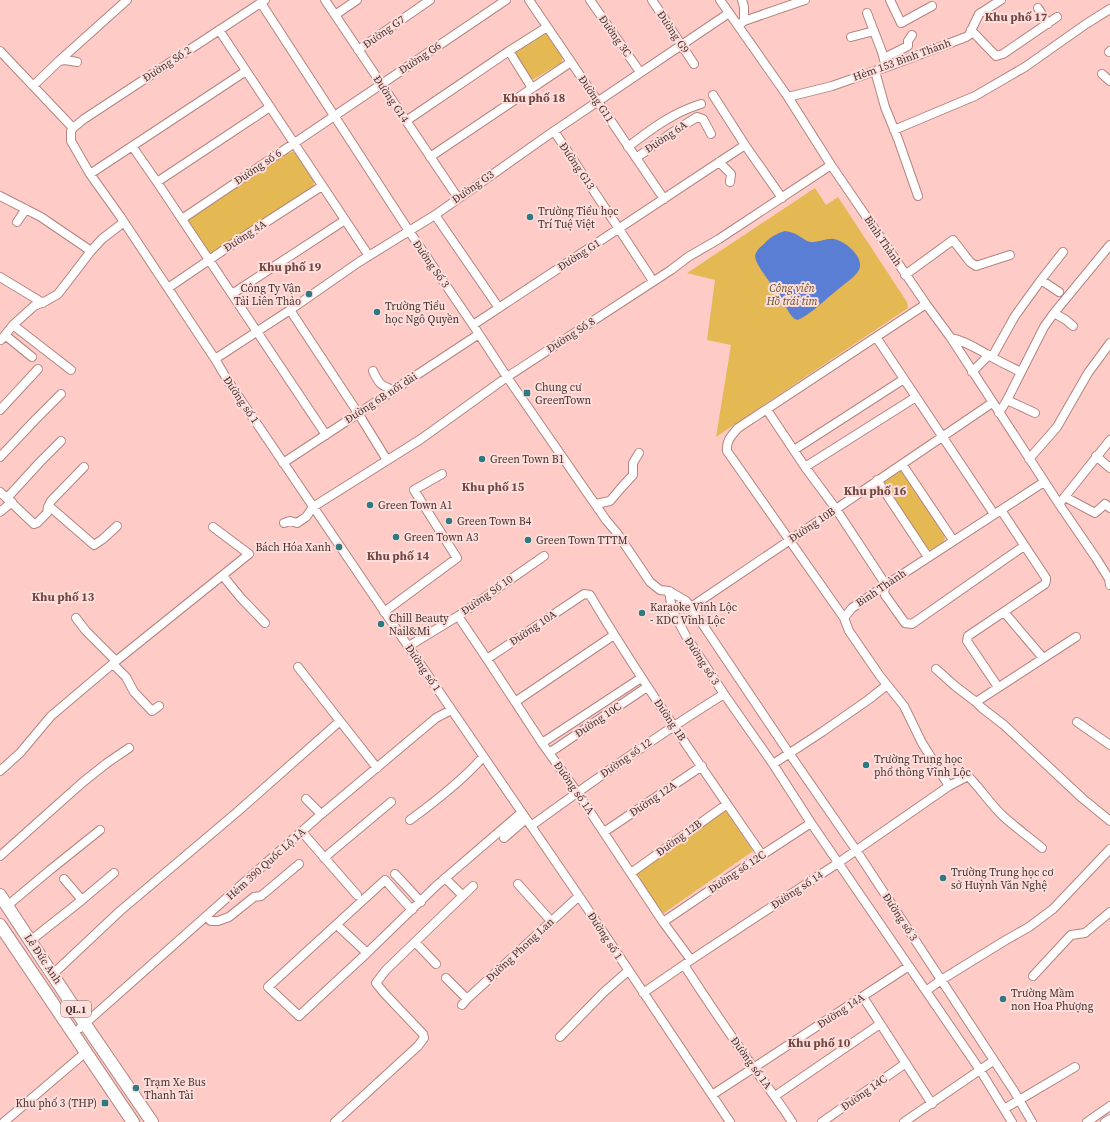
<svg xmlns="http://www.w3.org/2000/svg" width="1110" height="1122" font-family="'Source Serif 4',serif">
<style>
.green{fill:#e4b852}
.water{fill:#5a7ed3}
.lines{fill:none;stroke-linecap:round;stroke-linejoin:round}
.minor-casing{stroke:#b38480;stroke-width:10}
.highway-casing{stroke:#b38480;stroke-width:14}
.minor{stroke:#fff;stroke-width:8}
.highway{stroke:#fff;stroke-width:12}
.poi-dot{fill:#317981;stroke:#fededb;stroke-width:1.5}
.labels{text-anchor:middle;dominant-baseline:central;stroke-width:4;stroke-linejoin:round;paint-order:stroke}
.shield{fill:#fededb;stroke:#7d6663;stroke-width:1}
.shield-label{font-size:10px;font-weight:bold;fill:#463230}
.street-label{font-size:11px;fill:#463230;stroke:#fededb}
.poi-label{font-size:11px;fill:#463230;stroke:#fededb;text-anchor:start}
.park-label{font-size:11px;font-style:italic;fill:#645025;stroke:#fededb}
.neighbourhood-label{font-size:12px;font-weight:bold;fill:#714743;stroke:#fededb}
</style>
<rect width="100%" height="100%" fill="#ffcbc6"/>
<!-- green -->
<path class="green" d="M 542,33 L 548,34 L 563,57 L 561,63 L 534,79 L 530,79 L 515,54 L 515,51 Z
M 293,152 L 297,153 L 314,182 L 313,186 L 312,188 L 216,252 L 212,253 L 208,252 L 187,222 L 188,219 L 287,153 Z
M 815,188 L 826,205 L 838,197 L 907,302 L 908,308 L 716,437 L 731,345 L 707,340 L 715,280 L 687,273 Z
M 898,470 L 902,471 L 945,535 L 944,541 L 932,550 L 926,548 L 884,484 L 883,480 Z
M 723,811 L 727,812 L 753,851 L 664,913 L 661,911 L 635,875 Z"/>
<!-- water -->
<path class="water" d="M 785,231 C 790,232 795,233 799,236 C 803,238 806,241 810,242 C 818,243 826,238 834,239 C 845,241 865,257 859,270 C 855,277 843,285 836,291 C 827,298 808,317 797,320 C 789,317 785,303 780,296 C 774,288 755,264 755,256 C 756,251 760,247 764,244 C 769,238 777,233 785,231 Z"/>
<g class="lines">
<defs>
<path id="minor" d="M 265,0 L 84,119 L 73,128 L 71,131 L 71,141 L 90,174 L 120,216 L 215,359 L 228,381 L 371,592 L 579,896 L 730,1122
M 325,0 L 458,198
M 529,0 L 664,199
M 590,0 L 640,72
M 652,0 L 694,64
M 720,0 L 788,97 L 831,165 L 926,304 L 951,338 L 1059,504 L 1096,558 L 1109,579 L 1110,585
M 890,0 L 901,23 L 932,6
M 261,3 L 409,231 L 473,325 L 507,377 L 606,520 L 617,533 L 650,582 L 660,590 L 669,591 L 686,601 L 691,607 L 789,753 L 856,850 L 1014,1091 L 1032,1122
M 1038,8 L 1048,24
M 867,13 L 882,52 L 886,67
M 335,15 L 357,0
M 744,21 L 805,0
M 740,24 L 744,21 L 744,7 L 742,0
M 219,30 L 369,256
M 971,30 L 996,56 L 1003,54 L 1057,17
M 851,37 L 874,31
M 358,50 L 430,0
M 0,51 L 73,128
M 509,51 L 532,88
M 1109,52 L 1110,51
M 884,58 L 908,46 L 908,41 L 912,35
M 59,61 L 65,60 L 77,62
M 875,71 L 885,107 L 898,139 L 918,196
M 1102,74 L 1110,81
M 33,86 L 59,61 L 127,0
M 713,95 L 745,145 L 782,198
M 788,97 L 832,86 L 892,65 L 966,37 L 969,35 L 979,14 L 1001,0
M 406,121 L 509,51 L 547,27
M 894,130 L 975,96 L 1025,67 L 1086,24 L 1110,9
M 554,131 L 619,229 L 653,281
M 132,146 L 157,182 L 326,435
M 628,147 C 651,129 674,112 701,104
M 430,157 L 571,62
M 636,158 L 670,134 L 697,117 L 703,119 L 711,134
M 719,162 L 731,174 L 730,182
M 90,174 L 246,71
M 157,182 L 270,107
M 0,196 L 41,217 L 91,251
M 435,215 L 499,308
M 182,219 L 506,0
M 17,222 L 26,209
M 905,275 L 953,240 L 970,262 L 976,266 L 1010,255
M 0,277 L 43,303
M 1041,280 L 1063,252
M 168,288 L 234,243 L 322,186
M 232,294 L 345,220
M 290,310 L 358,413 L 387,460
M 1054,313 L 1066,320 L 1073,326
M 13,325 L 71,370
M 473,325 L 745,145
M 5,335 L 32,357
M 876,337 L 994,514
M 951,338 C 966,341 977,349 990,356 C 1000,362 1011,367 1021,372
M 0,339 L 1,340 L 13,325 L 34,306 L 46,301 L 58,294 L 91,251 L 102,239 L 124,222
M 992,357 L 1015,316 L 1041,280 L 1059,292
M 215,359 L 290,310 L 359,262 L 435,215 L 554,131 L 729,13
M 373,371 C 379,384 381,386 394,390
M 972,372 L 989,355
M 1007,400 L 1035,413
M 0,410 L 38,369
M 767,410 L 805,467 L 836,509 L 886,585 L 884,592 L 885,595 L 905,623 L 912,624 L 1024,546
M 999,413 L 1007,400 L 1044,327 L 1054,313 L 1110,245
M 794,450 L 904,379
M 1096,456 L 1110,468
M 0,457 L 36,419 L 61,394
M 1029,459 L 1057,427 L 1088,373 L 1110,343
M 283,463 L 479,334
M 902,464 L 953,540
M 805,467 L 916,397
M 877,480 L 928,557
M 0,492 L 34,524 L 37,523 L 47,513 L 48,507 L 51,501 L 84,467
M 1065,497 L 1095,513 L 1105,504 L 1110,508
M 7,498 L 41,461 L 61,441
M 596,504 L 610,501 L 621,488 L 633,475 L 633,463 L 639,453
M 1059,504 L 1110,440
M 49,506 L 94,545 L 103,539 L 117,526
M 0,512 L 12,502
M 284,523 L 290,521 L 297,523 L 306,517 L 313,507 L 421,439 L 507,377 L 671,270 L 688,257 L 719,239 L 831,165
M 223,576 L 241,598 L 265,623
M 669,591 L 672,610 L 686,636 L 724,694 L 773,764 L 811,823 L 980,1070 L 1012,1122
M 691,607 L 836,509 L 992,403
M 384,612 L 457,558 L 414,490 L 442,474
M 1004,612 L 1043,658
M 458,616 L 487,659 L 542,743 L 577,792 L 663,922 L 691,960
M 76,618 L 86,631 L 116,661
M 844,618 L 727,451 C 726,441 731,436 738,428 L 926,304
M 409,646 L 458,616 L 544,556
M 487,659 L 584,594 L 590,595 C 643,684 703,769 762,855
M 113,664 L 126,677 L 134,692 L 152,711 L 159,706
M 298,667 L 340,721
M 936,669 L 955,686 L 976,702 L 982,708 L 1004,725 L 1082,798 L 1110,821
M 998,687 L 967,641 L 968,636 L 1045,584 L 1046,581 L 1046,578 L 1001,510
M 515,702 L 614,635
M 976,702 L 1076,637
M 1077,722 L 1110,745
M 542,743 L 641,678
M 549,753 L 647,687
M 773,764 L 822,732 L 868,700 L 887,685
M 0,771 L 20,753 L 51,716 L 116,661 L 249,554 L 213,527
M 949,786 L 922,743 L 904,706 L 880,676 L 849,631 L 844,618 L 852,608 L 886,585 L 1044,482
M 306,799 L 321,814
M 410,820 C 436,801 462,781 483,757
M 531,826 C 594,780 658,735 724,694
M 302,832 L 357,895
M 604,832 L 702,766
M 504,838 L 526,819
M 0,856 L 83,782 L 107,763 L 129,748
M 324,858 L 391,802
M 631,873 L 727,804
M 395,874 L 421,902
M 445,878 L 463,896
M 64,879 L 82,900
M 518,884 L 551,921
M 7,906 L 50,870 L 100,830
M 412,910 L 385,880 L 268,987 L 299,1016 L 367,953 L 436,886 L 521,813
M 206,917 L 211,921 L 218,921 L 229,917 L 254,897 L 261,896 L 299,864
M 663,922 L 762,855 L 811,823
M 337,925 L 367,953
M 30,941 L 82,900 L 114,873
M 415,942 L 436,964
M 684,965 C 706,999 729,1033 753,1067 C 766,1085 780,1103 792,1122
M 53,974 L 120,911 L 236,813 L 340,721 L 377,768
M 1033,976 L 1071,935 L 1085,933 L 1110,912
M 446,978 L 467,999
M 926,991 L 941,980 L 1006,940 L 1029,927 L 1053,909 L 1110,849
M 643,993 L 691,960 L 838,863 L 949,786 L 968,776 C 981,789 990,804 1003,816 C 1015,827 1029,837 1042,848
M 863,997 L 932,1104
M 462,1005 L 467,999 L 579,896
M 80,1028 L 318,817 L 436,718 L 451,710
M 560,1037 L 604,992 L 628,971
M 712,1095 L 909,966
M 775,1096 L 880,1024
M 1004,1109 L 1075,1067
M 4,1122 L 86,1052
M 335,1122 L 418,1046 L 424,1038 L 423,1034 L 385,994 L 376,983 L 386,970 L 473,886
M 822,1122 L 906,1063
M 904,1122 L 993,1061
M 1087,1122 L 1110,1106
M 1105,1122 L 1110,1119"/>
<path id="highway" d="M 0,895 L 85,1024 L 152,1122
M 0,925 L 133,1122"/>
</defs>
<!-- minor casing -->
<use href="#minor" class="minor-casing"/>
<!-- highway casing -->
<use href="#highway" class="highway-casing"/>
<!-- minor -->
<use href="#minor" class="minor"/>
<!-- highway -->
<use href="#highway" class="highway"/>
</g>
<!-- markers -->
<g class="poi-dot">
<circle cx="530" cy="217" r="4"/>
<circle cx="309" cy="294" r="4"/>
<circle cx="377" cy="312" r="4"/>
<rect x="523" y="389" width="8" height="8" rx="2"/>
<circle cx="482" cy="459" r="4"/>
<circle cx="370" cy="505" r="4"/>
<circle cx="449" cy="521" r="4"/>
<circle cx="396" cy="537" r="4"/>
<circle cx="528" cy="540" r="4"/>
<circle cx="339" cy="547" r="4"/>
<circle cx="642" cy="613" r="4"/>
<circle cx="381" cy="624" r="4"/>
<circle cx="866" cy="765" r="4"/>
<circle cx="943" cy="878" r="4"/>
<circle cx="1003" cy="999" r="4"/>
<circle cx="136" cy="1088" r="4"/>
<rect x="101" y="1099" width="8" height="8" rx="2"/>
</g>
<g class="labels">
<!-- shield labels -->
<rect class="shield" x="61" y="1001" width="30" height="16" rx="3"/>
<g class="shield-label">
<text x="76" y="1009">QL.1</text>
</g>
<!-- street labels -->
<g class="street-label">
<text transform="translate(384 32) rotate(-35)">Đường G7</text>
<text transform="translate(673 32) rotate(56)">Đường G9</text>
<text transform="translate(615 36) rotate(55)">Đường 3C</text>
<text transform="translate(420 58) rotate(-34)">Đường G6</text>
<text transform="translate(902 60) rotate(-20)">Hẻm 153 Bình Thành</text>
<text transform="translate(167 64) rotate(-33)">Đường Số 2</text>
<text transform="translate(391 99) rotate(56)">Đường G14</text>
<text transform="translate(596 99) rotate(56)">Đường G11</text>
<text transform="translate(666 137) rotate(-34)">Đường 6A</text>
<text transform="translate(577 166) rotate(56)">Đường G13</text>
<text transform="translate(258 167) rotate(-34)">Đường số 6</text>
<text transform="translate(473 187) rotate(-35)">Đường G3</text>
<text transform="translate(245 236) rotate(-33)">Đường 4A</text>
<text transform="translate(883 241) rotate(56)">Bình Thành</text>
<text transform="translate(579 255) rotate(-33)">Đường G1</text>
<text transform="translate(431 264) rotate(55)">Đường Số 3</text>
<text transform="translate(571 335) rotate(-33)">Đường Số 8</text>
<text transform="translate(381 398) rotate(-33)">Đường 6B nối dài</text>
<text transform="translate(241 400) rotate(56)">Đường số 1</text>
<text transform="translate(812 525) rotate(-34)">Đường 10B</text>
<text transform="translate(881 588) rotate(-34)">Bình Thành</text>
<text transform="translate(487 595) rotate(-35)">Đường Số 10</text>
<text transform="translate(533 628) rotate(-34)">Đường 10A</text>
<text transform="translate(702 661) rotate(57)">Đường số 3</text>
<text transform="translate(423 668) rotate(56)">Đường số 1</text>
<text transform="translate(598 720) rotate(-34)">Đường 10C</text>
<text transform="translate(670 720) rotate(56)">Đường 1B</text>
<text transform="translate(626 758) rotate(-35)">Đường số 12</text>
<text transform="translate(574 788) rotate(55)">Đường số 1A</text>
<text transform="translate(653 799) rotate(-34)">Đường 12A</text>
<text transform="translate(679 838) rotate(-36)">Đường 12B</text>
<text transform="translate(266 864) rotate(-42)">Hẻm 390 Quốc Lộ 1A</text>
<text transform="translate(737 872) rotate(-34)">Đường số 12C</text>
<text transform="translate(797 890) rotate(-33)">Đường số 14</text>
<text transform="translate(900 917) rotate(57)">Đường số 3</text>
<text transform="translate(605 936) rotate(57)">Đường số 1</text>
<text transform="translate(520 950) rotate(-43)">Đường Phong Lan</text>
<text transform="translate(43 959) rotate(56)">Lê Đức Anh</text>
<text transform="translate(841 1011) rotate(-33)">Đường 14A</text>
<text transform="translate(751 1063) rotate(54)">Đường số 1A</text>
<text transform="translate(864 1093) rotate(-35)">Đường 14C</text>
</g>
<!-- poi labels -->
<g class="poi-label">
<text x="538" y="211">Trường Tiểu học<tspan x="538" dy="13">Trí Tuệ Việt</tspan></text>
<text x="301" y="288" text-anchor="end">Công Ty Vận<tspan x="301" dy="13">Tải Liên Thảo</tspan></text>
<text x="385" y="306">Trường Tiểu<tspan x="385" dy="13">học Ngô Quyền</tspan></text>
<text x="535" y="387">Chung cư<tspan x="535" dy="13">GreenTown</tspan></text>
<text x="490" y="459">Green Town B1</text>
<text x="378" y="505">Green Town A1</text>
<text x="457" y="521">Green Town B4</text>
<text x="404" y="537">Green Town A3</text>
<text x="536" y="540">Green Town TTTM</text>
<text x="331" y="547" text-anchor="end">Bách Hóa Xanh</text>
<text x="650" y="607">Karaoke Vĩnh Lộc<tspan x="650" dy="13">- KDC Vĩnh Lộc</tspan></text>
<text x="389" y="618">Chill Beauty<tspan x="389" dy="13">Nail&amp;Mi</tspan></text>
<text x="874" y="759">Trường Trung học<tspan x="874" dy="13">phổ thông Vĩnh Lộc</tspan></text>
<text x="951" y="872">Trường Trung học cơ<tspan x="951" dy="13">sở Huỳnh Văn Nghệ</tspan></text>
<text x="1011" y="993">Trường Mầm<tspan x="1011" dy="13">non Hoa Phượng</tspan></text>
<text x="144" y="1082">Trạm Xe Bus<tspan x="144" dy="13">Thanh Tài</tspan></text>
<text x="97" y="1103" text-anchor="end">Khu phố 3 (THP)</text>
</g>
<!-- park labels -->
<g class="park-label">
<text x="792" y="288">Công viên<tspan x="792" dy="13">Hồ trái tim</tspan></text>
</g>
<!-- neighbourhood labels -->
<g class="neighbourhood-label">
<text x="1016" y="17">Khu phố 17</text>
<text x="534" y="98">Khu phố 18</text>
<text x="290" y="267">Khu phố 19</text>
<text x="493" y="487">Khu phố 15</text>
<text x="875" y="491">Khu phố 16</text>
<text x="398" y="556">Khu phố 14</text>
<text x="63" y="597">Khu phố 13</text>
<text x="819" y="1043">Khu phố 10</text>
</g>
</g>
</svg>
